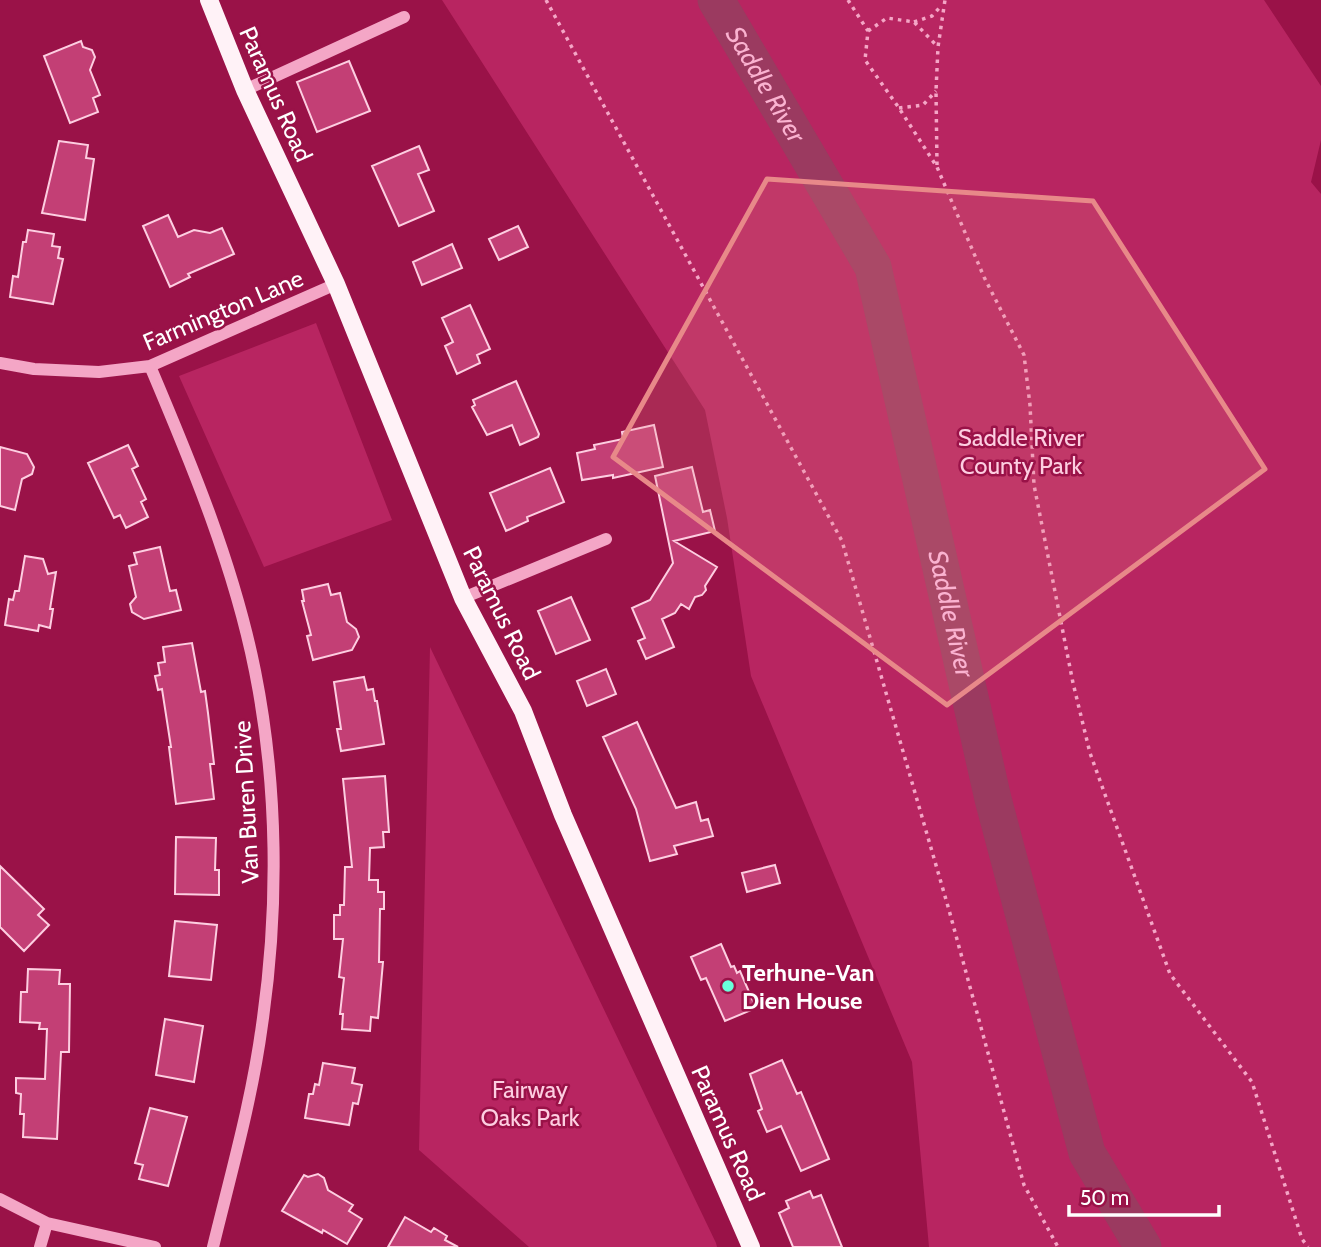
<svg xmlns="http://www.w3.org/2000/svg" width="1321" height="1247" font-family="Cabin,sans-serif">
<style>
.green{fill:#b82561}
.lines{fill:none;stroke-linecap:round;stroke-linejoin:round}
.river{stroke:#9b3a60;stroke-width:37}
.building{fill:#c33f75;stroke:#fdcee1;stroke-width:2}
.path{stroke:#f4a6c6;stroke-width:3.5;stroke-dasharray:3.5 5;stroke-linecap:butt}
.minor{stroke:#f4a6c6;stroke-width:12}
.major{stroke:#fff2f7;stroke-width:18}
.marked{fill:#e88989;fill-opacity:0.2;stroke:#e88989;stroke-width:5;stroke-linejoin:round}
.poi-dot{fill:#68ffda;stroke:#9a1248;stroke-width:2.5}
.labels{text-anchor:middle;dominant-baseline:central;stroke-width:5;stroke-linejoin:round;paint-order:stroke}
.street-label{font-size:24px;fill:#fff;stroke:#9a1248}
.park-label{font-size:24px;fill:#fdcee1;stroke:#9a1248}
.poi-label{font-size:24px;font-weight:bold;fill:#fff;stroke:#9a1248;text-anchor:start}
.water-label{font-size:26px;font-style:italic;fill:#fab2d0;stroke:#9a1248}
</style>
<rect width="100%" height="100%" fill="#9a1248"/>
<!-- green -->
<path class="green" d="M 442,0 L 1264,0 L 1321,86 L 1321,140 L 1311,182 L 1321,194 L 1321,1247 L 929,1247 L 912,1062 L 751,676 L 727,518 L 705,410 Z
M 316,323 L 392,520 L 264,567 L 179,376 Z
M 430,647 L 716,1243 L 717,1247 L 529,1247 L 419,1150 Z"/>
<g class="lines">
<!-- river -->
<path class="river" id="s1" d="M 716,0 L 873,267 L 993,799 L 1087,1153 L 1143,1247"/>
</g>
<!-- building -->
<path class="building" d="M 81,41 L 83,47 L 92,50 L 95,57 L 90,70 L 100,95 L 93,98 L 98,112 L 70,123 L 44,56 Z
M 349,61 L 370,111 L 317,132 L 297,82 Z
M 59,141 L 88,145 L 86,158 L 94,159 L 85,220 L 42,213 Z
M 419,146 L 429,170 L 418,174 L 434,211 L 399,226 L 372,166 Z
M 168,215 L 178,237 L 194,230 L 210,233 L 222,228 L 234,254 L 188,274 L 190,277 L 170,287 L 143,226 Z
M 518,226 L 528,247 L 499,260 L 489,239 Z
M 28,230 L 54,234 L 52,246 L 60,247 L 58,258 L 63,259 L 53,304 L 10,297 L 13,276 L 18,277 L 23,242 L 26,242 Z
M 452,244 L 462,268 L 422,285 L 413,262 Z
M 470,305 L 490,349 L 477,355 L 480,363 L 457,374 L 445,346 L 453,342 L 442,318 Z
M 516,381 L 539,434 L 538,437 L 520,445 L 512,425 L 487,435 L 472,407 L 475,405 L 473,400 Z
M 654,425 L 663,467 L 613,478 L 613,475 L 582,480 L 577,453 L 595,449 L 594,445 L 623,439 L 622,432 Z
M 128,445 L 138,466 L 132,469 L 146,499 L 141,502 L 148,517 L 126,528 L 120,515 L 114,518 L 88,463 Z
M 0,447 L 27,454 L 34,467 L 32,474 L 22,479 L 15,510 L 0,506 Z
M 692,467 L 703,512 L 710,510 L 715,531 L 674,541 L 717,567 L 705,586 L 706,590 L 702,595 L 695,597 L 689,609 L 681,604 L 675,613 L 662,619 L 674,647 L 646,659 L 638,641 L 645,638 L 632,608 L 650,600 L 673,563 L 655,476 Z
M 550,468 L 564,502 L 527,517 L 528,521 L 506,531 L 490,493 Z
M 160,547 L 170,591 L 176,590 L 181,610 L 144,619 L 132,612 L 130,604 L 136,597 L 129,566 L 137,564 L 134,553 Z
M 25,556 L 43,559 L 48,574 L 56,572 L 50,609 L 53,609 L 50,628 L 39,625 L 38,631 L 5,625 L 9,599 L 13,600 L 15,591 L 19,591 Z
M 328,584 L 331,595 L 340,593 L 347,622 L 356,629 L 359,637 L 352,650 L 313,660 L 307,636 L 311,635 L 302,601 L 304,601 L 302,590 Z
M 571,597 L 590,640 L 556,654 L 538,611 Z
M 192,643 L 201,692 L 205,691 L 208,713 L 214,764 L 210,764 L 214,799 L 176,804 L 169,747 L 171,747 L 162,689 L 158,690 L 155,676 L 160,675 L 158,663 L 165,662 L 163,647 Z
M 606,669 L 616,694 L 587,706 L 577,681 Z
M 364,677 L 367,690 L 373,689 L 375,701 L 377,701 L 384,744 L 341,751 L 337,729 L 341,729 L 334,682 Z
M 637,722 L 676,808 L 696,802 L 701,821 L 708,819 L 713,836 L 674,846 L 677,854 L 650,861 L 636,809 L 603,737 Z
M 385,776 L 389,832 L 383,832 L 384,847 L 370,848 L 369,880 L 378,880 L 378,892 L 384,892 L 384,909 L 380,909 L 379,962 L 383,962 L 378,1018 L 371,1017 L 370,1031 L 342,1029 L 343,1014 L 340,1014 L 344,978 L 339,977 L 343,939 L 334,939 L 334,915 L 340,915 L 340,905 L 344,905 L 345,867 L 352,867 L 343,779 Z
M 176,837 L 216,838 L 215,870 L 219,870 L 219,895 L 175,894 Z
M 775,865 L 780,883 L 747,892 L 742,873 Z
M 0,866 L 44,909 L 38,915 L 49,925 L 24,951 L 0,927 Z
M 175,921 L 217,925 L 211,980 L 169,976 Z
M 721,944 L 731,967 L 734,966 L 737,973 L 740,971 L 756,1008 L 725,1021 L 706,978 L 701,980 L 691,957 Z
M 28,969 L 60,970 L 59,984 L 70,984 L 69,1052 L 61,1052 L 57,1139 L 23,1137 L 24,1114 L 20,1114 L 21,1094 L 16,1093 L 16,1078 L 45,1079 L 47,1029 L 39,1029 L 40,1023 L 20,1022 L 21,992 L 27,992 Z
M 165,1019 L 203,1026 L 194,1082 L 156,1075 Z
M 782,1060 L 797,1094 L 801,1092 L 829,1159 L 801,1171 L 781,1126 L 767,1132 L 758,1111 L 762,1109 L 750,1074 Z
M 323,1063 L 355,1068 L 352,1083 L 362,1085 L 358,1104 L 353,1103 L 349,1125 L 305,1118 L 309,1094 L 313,1094 L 315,1084 L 319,1085 Z
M 150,1108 L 187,1117 L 168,1186 L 139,1179 L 143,1165 L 135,1163 Z
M 318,1174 L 324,1178 L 328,1190 L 353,1205 L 349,1211 L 362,1219 L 347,1244 L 323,1230 L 322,1233 L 282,1211 L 304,1175 L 308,1177 Z
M 810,1191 L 813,1198 L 821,1195 L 842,1247 L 793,1247 L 779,1213 L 789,1208 L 786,1201 Z
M 405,1217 L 431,1232 L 434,1228 L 447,1236 L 445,1240 L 458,1247 L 388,1247 Z"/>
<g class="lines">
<!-- path -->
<path class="path" d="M 546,0 L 842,541 L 949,910 L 1024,1185 L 1058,1247
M 848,0 L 868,31 L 865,60 L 899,108 L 937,167 L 984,277 L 1024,355 L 1030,405 L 1034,485 L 1073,683 L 1090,753 L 1170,974 L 1252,1082 L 1302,1239 L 1308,1247
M 914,22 L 932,16 L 941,6
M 868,31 L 887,18 L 914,22 L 938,47
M 899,108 L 923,105 L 936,91
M 937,165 L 936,91 L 938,47 L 945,0"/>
<!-- minor -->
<path class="minor" d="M 245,90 L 404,17
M 0,363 L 34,369 L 99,372 L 150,366 L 336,284
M 150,366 C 192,465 234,566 255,671 C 278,786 279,909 262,1025 C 252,1100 231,1173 213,1247
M 463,598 L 606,539
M 0,1199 L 47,1223 L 155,1247
M 40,1247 L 47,1223"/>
<!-- major -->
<path class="major" d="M 209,0 L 245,90 L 336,284 L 463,598 L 523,711 L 563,815 L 751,1247"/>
</g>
<!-- marked area -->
<path class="marked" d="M 767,179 L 1093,201 L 1265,469 L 947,705 L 613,457 Z"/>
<!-- markers -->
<circle class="poi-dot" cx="728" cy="986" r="7"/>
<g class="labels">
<!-- street labels -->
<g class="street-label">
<text transform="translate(276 94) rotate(66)">Paramus Road</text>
<text transform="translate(223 310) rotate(-23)">Farmington Lane</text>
<text transform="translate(502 613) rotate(64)">Paramus Road</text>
<text transform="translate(246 802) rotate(-93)">Van Buren Drive</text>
<text transform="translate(728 1133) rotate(66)">Paramus Road</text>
</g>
<!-- park labels -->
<g class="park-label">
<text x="1021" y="437">Saddle River<tspan x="1021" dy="28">County Park</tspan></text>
<text x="530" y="1089">Fairway<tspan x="530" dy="28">Oaks Park</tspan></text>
</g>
<!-- poi labels -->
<g class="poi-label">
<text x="742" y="972">Terhune-Van<tspan x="742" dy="28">Dien House</tspan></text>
</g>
<!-- water labels -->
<g class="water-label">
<text stroke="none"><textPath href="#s1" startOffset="98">Saddle River</textPath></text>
<text stroke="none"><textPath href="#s1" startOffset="665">Saddle River</textPath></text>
</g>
</g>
<!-- scale -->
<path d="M1069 1205v10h150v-10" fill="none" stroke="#ffffff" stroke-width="3.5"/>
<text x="1080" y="1205" font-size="21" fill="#ffffff" stroke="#9a1248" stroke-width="5" paint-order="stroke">50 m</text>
</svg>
